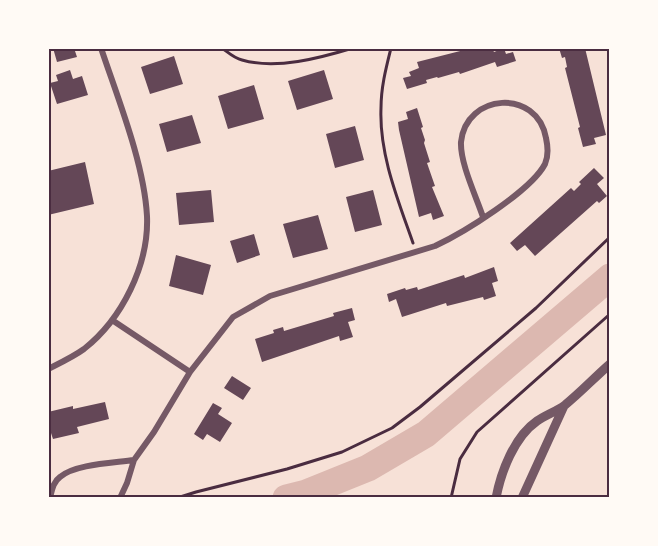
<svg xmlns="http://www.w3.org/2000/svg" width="658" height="546" font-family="Manrope,sans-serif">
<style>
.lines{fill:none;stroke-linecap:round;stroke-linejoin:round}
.river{stroke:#dcb8b0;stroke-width:27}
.building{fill:#644757}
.path{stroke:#4a2c40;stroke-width:3}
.minor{stroke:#755966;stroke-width:6}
.tertiary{stroke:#755966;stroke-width:9}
.neatline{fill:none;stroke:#4a2c40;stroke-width:2}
</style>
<rect width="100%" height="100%" fill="#f7e1d7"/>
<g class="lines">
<!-- river -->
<path class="river" d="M 286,498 L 306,493 L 368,468 L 426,434 L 610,277"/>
</g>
<!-- building -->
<path class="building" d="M 53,48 L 74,48 L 77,57 L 57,62 Z
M 472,48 L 492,48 L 494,52 L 504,48 L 506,54 L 513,52 L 516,61 L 497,67 L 495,62 L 460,74 L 459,72 L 438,78 L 437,77 L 426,80 L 427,83 L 407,89 L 403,78 L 411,76 L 409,72 L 419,68 L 417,62 Z
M 559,48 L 585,48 L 606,135 L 594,138 L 596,144 L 583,147 L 578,128 L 580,127 L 565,68 L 567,67 L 565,57 L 562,58 Z
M 174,56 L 183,84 L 150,94 L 141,67 Z
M 70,70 L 73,79 L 82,76 L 88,95 L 57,104 L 50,83 L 58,81 L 56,75 Z
M 324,70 L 333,99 L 297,110 L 288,81 Z
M 254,85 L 264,119 L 228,129 L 218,96 Z
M 417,108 L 423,127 L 421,128 L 425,140 L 424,143 L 430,162 L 427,163 L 435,186 L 432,187 L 444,216 L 433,220 L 431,213 L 419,217 L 399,130 L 398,122 L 408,119 L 406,112 Z
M 192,115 L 201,143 L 167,152 L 159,124 Z
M 355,126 L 364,160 L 335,168 L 326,134 Z
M 85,162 L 94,204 L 48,215 L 48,171 Z
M 594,168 L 604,178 L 597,184 L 607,196 L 599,203 L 597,201 L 535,256 L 525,245 L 517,251 L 510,243 L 571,188 L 574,191 L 581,184 L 579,182 Z
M 211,190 L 214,222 L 179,225 L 176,193 Z
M 373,190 L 382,225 L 355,232 L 346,197 Z
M 318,215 L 328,249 L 293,258 L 283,224 Z
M 254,234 L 260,255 L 237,263 L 230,241 Z
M 176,255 L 211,265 L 203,295 L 169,286 Z
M 494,267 L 498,281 L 492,283 L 496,296 L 484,300 L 483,297 L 447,306 L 446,303 L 402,317 L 396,299 L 389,302 L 387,294 L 405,288 L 406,290 L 417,287 L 418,290 L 464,275 L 465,278 Z
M 352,308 L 355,320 L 348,322 L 353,337 L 340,341 L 339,336 L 262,362 L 255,339 L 274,333 L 273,330 L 283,327 L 284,331 L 334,316 L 333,313 Z
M 232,376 L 251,388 L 243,400 L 224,388 Z
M 105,402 L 109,419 L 77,427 L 79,433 L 53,439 L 51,433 L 48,434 L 48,412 L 73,406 L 73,409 Z
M 213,403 L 222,408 L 218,414 L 232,423 L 220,442 L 207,434 L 203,440 L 194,434 Z"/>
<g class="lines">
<!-- path -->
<path class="path" d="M 222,48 C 229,53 234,58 242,60 C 276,70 320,58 353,48
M 391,48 C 386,68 381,87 381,108 C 379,154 398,200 413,243
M 177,498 L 196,492 L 287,469 L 342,452 L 392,428 L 420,407 L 536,308 L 610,237
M 451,498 L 460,459 L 477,432 L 610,314"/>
<!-- minor -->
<path class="minor" d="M 112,320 L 190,372
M 48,369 C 60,363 73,357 84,349 C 122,319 149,265 147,216 C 144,163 118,99 101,48
M 50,498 C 52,490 53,482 60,477 C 75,464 114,463 134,460
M 120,498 L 127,483 L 134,460 L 154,432 L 190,372 L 233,317 L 270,296 L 435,246 C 463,233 531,191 545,164 C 549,155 548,147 546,138 C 537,88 466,93 461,142 C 460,163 476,196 483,217"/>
<!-- tertiary -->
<path class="tertiary" d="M 496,498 C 501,472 514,437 537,421 C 546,415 557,411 565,405 C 581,392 595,377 610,364
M 522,498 L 564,406"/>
</g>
<!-- border -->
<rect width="658" height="546" fill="none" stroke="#fffaf5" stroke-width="99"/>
<rect x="50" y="50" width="558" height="446" class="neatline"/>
</svg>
